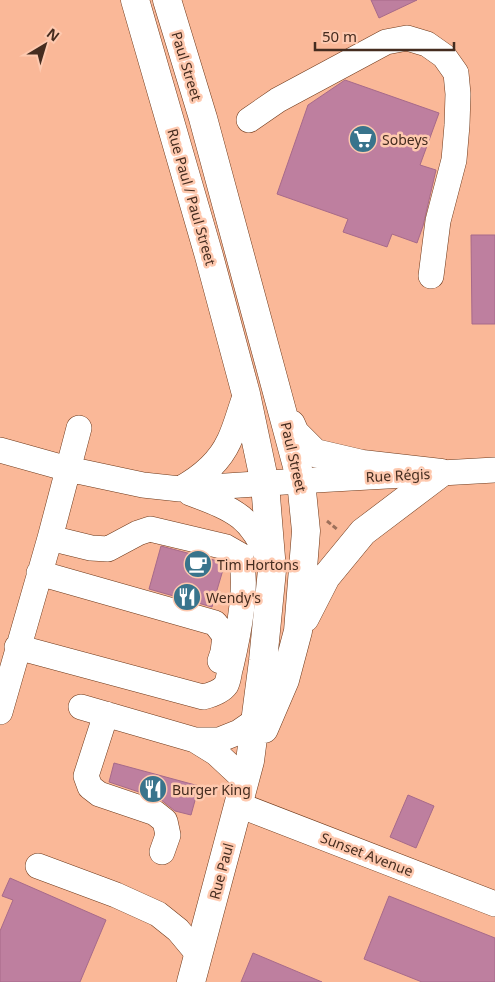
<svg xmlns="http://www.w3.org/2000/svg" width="495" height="982" font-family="'Noto Sans',sans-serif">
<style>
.building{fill:#be7f9f;stroke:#a76a8a}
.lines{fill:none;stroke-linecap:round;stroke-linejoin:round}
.minor-casing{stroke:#6e3819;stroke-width:26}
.major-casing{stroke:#6e3819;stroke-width:29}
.path{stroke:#9d705a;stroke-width:3;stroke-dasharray:5 2.5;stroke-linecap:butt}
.minor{stroke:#fff;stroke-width:25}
.major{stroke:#fff;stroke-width:28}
.labels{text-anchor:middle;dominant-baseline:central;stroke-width:5;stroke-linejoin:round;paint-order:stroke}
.street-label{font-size:14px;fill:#452c1f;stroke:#fec9af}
.poi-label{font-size:14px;fill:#452c1f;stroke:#fec9af;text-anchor:start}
</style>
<rect width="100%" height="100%" fill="#fab898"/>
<!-- building -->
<path class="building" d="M 371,0 L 417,0 L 379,18 Z
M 345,80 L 439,113 L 420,165 L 436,170 L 423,226 L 417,243 L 392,234 L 387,247 L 343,232 L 348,219 L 277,194 L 308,105 Z
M 471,235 L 495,235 L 495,324 L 472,324 Z
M 161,546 L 225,563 L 212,607 L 149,589 Z
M 114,763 L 199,786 L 191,815 L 175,811 L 160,799 L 109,782 Z
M 408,795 L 434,806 L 416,848 L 390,837 Z
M 10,878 L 106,920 L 80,982 L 0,982 L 0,931 L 13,900 L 2,896 Z
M 389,896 L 495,938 L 495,982 L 422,982 L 364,959 Z
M 253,953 L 322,982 L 241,982 Z"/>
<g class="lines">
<defs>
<path id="minor" d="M 249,120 L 278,100 L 386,42 L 407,38 L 427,44 L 444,56 L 456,73 L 458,94 L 457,125 L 454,160 L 438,221 L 431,276
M 0,450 L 68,469 L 143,485 L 180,489 L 315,480 L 495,470
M 180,489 C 200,478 219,463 229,441 C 236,427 240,409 246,394
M 190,493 C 235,510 252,516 270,563
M 39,573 L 215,623 L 225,636 L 223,652 L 220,661
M 17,647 L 203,697 C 211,695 221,692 226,685 C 229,680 229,671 231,666 C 238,636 249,584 240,555 L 226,547 L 150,529 L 138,533 L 108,549 L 91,548 L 50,538
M 81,707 L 195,740 L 216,753 L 245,780
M 0,712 L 50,538 L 79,428
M 106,714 L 86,776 L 90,787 L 99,794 L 155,813 L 165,821 L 168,835 L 162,852
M 195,740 L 219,740 L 239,732 L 255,721
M 239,805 L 495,904
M 38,866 L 116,895 L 158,914 L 178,930 L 198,954"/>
<path id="major" d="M 135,0 L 209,256 L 246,394 L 265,484 L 272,570 L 263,661 L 250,761 L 191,982
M 167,0 L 203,118 L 301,481 L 306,531 L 298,631 L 285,680 L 264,729
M 291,424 L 295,433 L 315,453 L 362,464 L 441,473
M 305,618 L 326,577 L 363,532 L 441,473"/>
</defs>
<!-- minor casing -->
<use href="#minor" class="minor-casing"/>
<!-- major casing -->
<use href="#major" class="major-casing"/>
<!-- path -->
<path class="path" d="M 327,521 L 338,530"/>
<!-- minor -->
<use href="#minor" class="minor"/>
<!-- major -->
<use href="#major" class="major"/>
</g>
<!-- icons -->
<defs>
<symbol id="supermarket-disc" viewBox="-11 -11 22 22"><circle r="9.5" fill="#39748c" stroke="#fec9af"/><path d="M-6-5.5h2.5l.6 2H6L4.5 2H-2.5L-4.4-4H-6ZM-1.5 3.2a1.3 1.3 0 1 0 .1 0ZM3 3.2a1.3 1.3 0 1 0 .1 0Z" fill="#fff"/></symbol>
<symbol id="cafe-disc" viewBox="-11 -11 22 22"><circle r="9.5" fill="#39748c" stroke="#fec9af"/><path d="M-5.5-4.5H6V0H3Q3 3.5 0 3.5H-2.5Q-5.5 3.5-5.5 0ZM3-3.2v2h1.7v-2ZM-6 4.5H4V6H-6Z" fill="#fff"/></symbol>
<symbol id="restaurant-disc" viewBox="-11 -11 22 22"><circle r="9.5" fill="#39748c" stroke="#fec9af"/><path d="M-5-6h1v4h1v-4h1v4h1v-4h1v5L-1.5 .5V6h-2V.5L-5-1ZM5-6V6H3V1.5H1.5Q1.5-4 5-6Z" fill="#fff"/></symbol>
</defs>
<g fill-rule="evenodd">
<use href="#supermarket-disc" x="347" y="123" width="32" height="32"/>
<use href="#cafe-disc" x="182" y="548" width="32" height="32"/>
<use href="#restaurant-disc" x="171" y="581" width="32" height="32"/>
<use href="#restaurant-disc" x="137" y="773" width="32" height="32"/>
</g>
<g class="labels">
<!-- street labels -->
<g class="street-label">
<text transform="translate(187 66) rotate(73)">Paul Street</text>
<text transform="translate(192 197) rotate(74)">Rue Paul / Paul Street</text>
<text transform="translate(294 457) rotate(77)">Paul Street</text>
<text transform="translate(398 475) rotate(-3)">Rue Régis</text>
<text transform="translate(367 854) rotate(21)">Sunset Avenue</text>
<text transform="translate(221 871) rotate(-75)">Rue Paul</text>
</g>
<!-- poi labels -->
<g class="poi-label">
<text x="382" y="139">Sobeys</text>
<text x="217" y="564">Tim Hortons</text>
<text x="206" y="597">Wendy's</text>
<text x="172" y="789">Burger King</text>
</g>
</g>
<!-- north arrow -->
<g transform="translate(45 45) rotate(38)" stroke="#fec9af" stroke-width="4" paint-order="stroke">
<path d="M0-4L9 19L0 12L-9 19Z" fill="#452c1f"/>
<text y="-8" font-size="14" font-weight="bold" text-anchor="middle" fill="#452c1f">N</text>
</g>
<!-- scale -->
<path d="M315 42v8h139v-8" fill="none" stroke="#452c1f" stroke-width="2.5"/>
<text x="322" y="42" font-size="15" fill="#452c1f" stroke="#fec9af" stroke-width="4" paint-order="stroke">50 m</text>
</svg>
